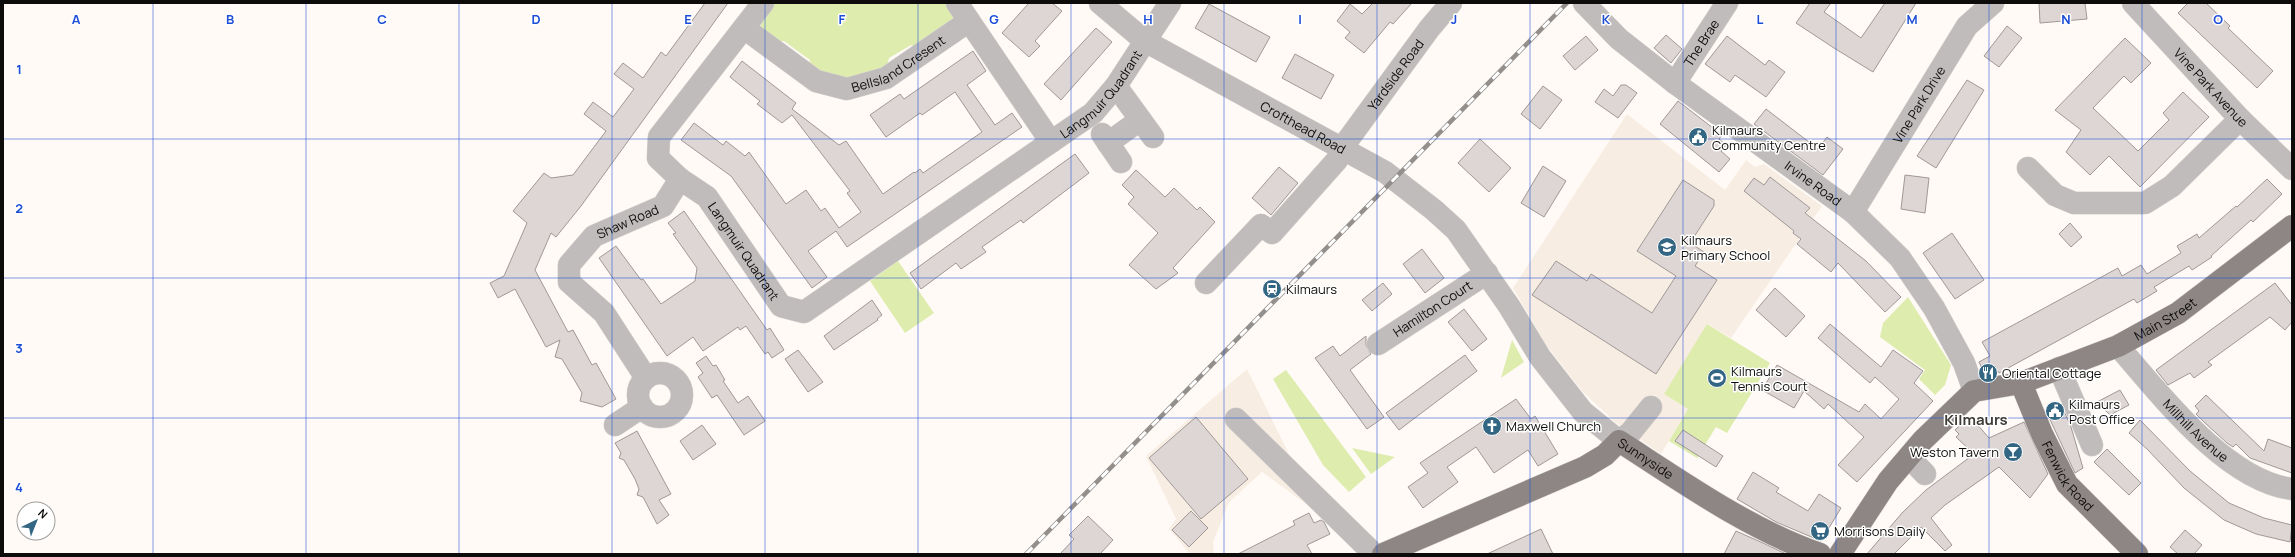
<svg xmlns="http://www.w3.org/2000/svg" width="2295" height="557" font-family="Manrope,sans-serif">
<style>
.built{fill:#f8ede2}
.green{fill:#deecae}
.building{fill:#ded6d4;stroke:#9f9896}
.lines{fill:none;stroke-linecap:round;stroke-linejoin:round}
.minor-casing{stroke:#d8d4d0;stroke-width:23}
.major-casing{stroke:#d8d4d0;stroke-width:23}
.minor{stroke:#bfbcbb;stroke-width:22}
.major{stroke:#8d8685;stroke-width:22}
.rail-casing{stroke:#928f8c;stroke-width:4.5}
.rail{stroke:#fff;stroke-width:3;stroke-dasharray:9;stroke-linecap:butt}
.grid{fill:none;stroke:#1d4ed8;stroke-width:1;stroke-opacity:0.55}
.labels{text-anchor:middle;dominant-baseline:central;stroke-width:3;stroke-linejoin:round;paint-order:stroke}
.street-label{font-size:13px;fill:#0d0c0a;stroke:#fff}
.poi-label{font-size:13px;fill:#0d0c0a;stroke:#fff;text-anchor:start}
.quarter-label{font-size:15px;font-weight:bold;fill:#3e3a36;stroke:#fff}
.grid-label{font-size:13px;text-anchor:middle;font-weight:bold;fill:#1d4ed8;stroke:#fff;stroke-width:3;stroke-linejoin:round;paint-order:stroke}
</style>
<rect width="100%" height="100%" fill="#fffaf6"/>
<!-- built -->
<path class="built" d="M 1627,114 L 1725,190 L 1746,160 L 1755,167 L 1764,164 L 1822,206 L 1731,338 L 1708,324 L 1664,394 L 1688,409 L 1661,454 L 1615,422 L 1583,392 L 1546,345 L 1513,288 Z
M 1247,369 L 1290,456 L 1332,497 L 1317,512 L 1262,472 L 1229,502 L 1213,542 L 1214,554 L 1190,554 L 1169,529 L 1176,519 L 1146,456 Z"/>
<!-- green -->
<path class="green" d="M 773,3 L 945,3 L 961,21 L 917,49 L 911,45 L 889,58 L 886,69 L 848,81 L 809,67 L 810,60 L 784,41 L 777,42 L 761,30 L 760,19 Z
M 898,261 L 934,313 L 905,333 L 870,281 Z
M 1908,297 L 1951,365 L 1945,385 L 1935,395 L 1919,379 L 1925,370 L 1880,337 L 1883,323 Z
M 1707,324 L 1770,363 L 1727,433 L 1716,427 L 1697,458 L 1669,441 L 1688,409 L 1664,394 Z
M 1512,340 L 1524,362 L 1501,378 Z
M 1286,370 L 1366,477 L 1349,492 L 1323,465 L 1273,379 Z
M 1352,448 L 1395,457 L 1371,474 Z"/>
<!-- building -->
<path class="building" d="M 705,3 L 728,3 L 581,206 L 556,237 L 551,233 L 535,270 L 568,332 L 573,330 L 592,365 L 596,363 L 616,399 L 602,407 L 580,401 L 582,393 L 562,359 L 555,357 L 560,340 L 546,347 L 515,289 L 498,298 L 490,283 L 504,276 L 527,223 L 513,211 L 544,173 L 551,178 L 573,175 L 606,131 L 584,114 L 593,102 L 613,117 L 634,89 L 614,74 L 623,63 L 643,78 L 661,52 L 666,56 Z
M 1029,3 L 1052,3 L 1062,11 L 1035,41 L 1040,46 L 1029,57 L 1002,33 Z
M 1373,3 L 1412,3 L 1393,24 L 1390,22 L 1364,53 L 1345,38 L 1350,32 L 1337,21 L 1350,4 L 1362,14 Z
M 1810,3 L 1831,3 L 1824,12 L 1861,38 L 1885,3 L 1916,3 L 1873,72 L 1834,48 L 1796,23 Z
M 2039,3 L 2085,3 L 2087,19 L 2040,23 Z
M 2188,3 L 2206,3 L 2230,26 L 2228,28 L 2273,71 L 2257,88 L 2178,13 Z
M 1209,4 L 1270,37 L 1256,62 L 1195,28 Z
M 2007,26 L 2022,38 L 1999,67 L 1984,56 Z
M 1096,28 L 1112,42 L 1061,100 L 1044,84 Z
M 1666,35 L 1682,49 L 1671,63 L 1654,48 Z
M 1586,36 L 1598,50 L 1575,70 L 1563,56 Z
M 1727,36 L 1765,65 L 1769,60 L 1785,72 L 1766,97 L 1735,75 L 1730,82 L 1705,64 Z
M 2125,38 L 2151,63 L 2131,83 L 2124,76 L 2093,108 L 2138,151 L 2169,120 L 2163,113 L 2183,92 L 2209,117 L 2140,187 L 2109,156 L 2090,175 L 2066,152 L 2081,130 L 2055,110 Z
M 973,51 L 986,71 L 967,85 L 995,125 L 1012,113 L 1022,127 L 847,247 L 836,231 L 808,251 L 827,277 L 812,288 L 731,176 L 681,140 L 694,123 L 723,145 L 726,141 L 745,156 L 749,152 L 786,204 L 806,190 L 821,211 L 825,208 L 839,228 L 861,212 L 847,193 L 850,191 L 792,115 L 782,123 L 757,104 L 760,101 L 730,77 L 742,61 L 796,103 L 792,109 L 839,145 L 846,141 L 883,194 L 914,172 L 915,173 L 920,169 L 923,173 L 982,132 L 955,92 L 922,115 L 920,113 L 886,137 L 870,115 L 900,94 L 904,99 Z
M 1295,54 L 1334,75 L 1321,99 L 1282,78 Z
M 1967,80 L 1984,90 L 1936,168 L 1917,156 Z
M 1621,85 L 1626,85 L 1637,93 L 1618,118 L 1595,102 L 1604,89 L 1613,96 Z
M 1543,86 L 1562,100 L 1540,129 L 1521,114 Z
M 1678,101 L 1722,135 L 1719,139 L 1726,145 L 1721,151 L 1730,159 L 1719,172 L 1660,124 Z
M 1766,109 L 1818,149 L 1827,137 L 1843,149 L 1823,175 L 1754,124 Z
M 1480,139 L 1511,168 L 1489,192 L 1458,163 Z
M 1075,154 L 1089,173 L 1023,223 L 1021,220 L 982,247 L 986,252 L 961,269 L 956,263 L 921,289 L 910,273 Z
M 1543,166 L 1566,181 L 1544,217 L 1521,203 Z
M 1279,167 L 1298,183 L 1271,215 L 1252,198 Z
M 1136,170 L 1165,197 L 1174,188 L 1197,210 L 1200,207 L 1215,222 L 1173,268 L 1178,273 L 1156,289 L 1129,265 L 1158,233 L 1128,204 L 1134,197 L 1122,185 Z
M 1905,175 L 1929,178 L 1925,213 L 1901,209 Z
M 1770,177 L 1810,208 L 1805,213 L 1866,261 L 1901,297 L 1885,312 L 1838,263 L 1831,272 L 1797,244 L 1801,239 L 1793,233 L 1794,231 L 1744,191 L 1754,178 L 1764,185 Z
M 2267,179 L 2282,194 L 2253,222 L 2251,220 L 2211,256 L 2212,257 L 2192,270 L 2189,266 L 2154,287 L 2157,291 L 2137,303 L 2134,299 L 1999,373 L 1998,371 L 1986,376 L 1979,362 L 1990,356 L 1982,342 L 2118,268 L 2122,276 L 2141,265 L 2147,274 L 2181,253 L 2177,246 L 2197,234 L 2199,238 L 2236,206 L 2237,207 Z
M 1683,180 L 1714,200 L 1714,206 L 1690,243 L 1704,252 L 1695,266 L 1717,280 L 1656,374 L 1532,295 L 1556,261 L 1587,281 L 1591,274 L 1652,313 L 1676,276 L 1637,251 Z
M 684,211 L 767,330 L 770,328 L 784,350 L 772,358 L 768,352 L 765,354 L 746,326 L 740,330 L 738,327 L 703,351 L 693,337 L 667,356 L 599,258 L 616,246 L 641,280 L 643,279 L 661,304 L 695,281 L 697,268 L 673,234 L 676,233 L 668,223 Z
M 2070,223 L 2082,237 L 2071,247 L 2059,234 Z
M 1952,233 L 1984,280 L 1955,299 L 1923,253 Z
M 1422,249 L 1444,278 L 1425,293 L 1403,264 Z
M 1383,283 L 1392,294 L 1372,311 L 1362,300 Z
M 2275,283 L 2292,305 L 2292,322 L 2285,330 L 2270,317 L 2208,362 L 2212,365 L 2194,378 L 2190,373 L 2168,385 L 2156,370 Z
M 1775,288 L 1805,316 L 1786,337 L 1756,310 Z
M 872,300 L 882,315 L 877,319 L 878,320 L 834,350 L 824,336 Z
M 1464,309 L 1487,339 L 1472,351 L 1448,322 Z
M 1830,324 L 1881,367 L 1893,350 L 1923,371 L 1914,383 L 1933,401 L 1857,482 L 1838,465 L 1864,437 L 1828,404 L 1824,409 L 1804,391 L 1794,408 L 1762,390 L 1777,365 L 1859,412 L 1865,404 L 1881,419 L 1899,399 L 1875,377 L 1870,383 L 1818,338 Z
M 1366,336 L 1366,345 L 1371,354 L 1350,370 L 1384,417 L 1367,429 L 1315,358 L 1333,346 L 1340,356 Z
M 798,350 L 823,382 L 808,392 L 785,359 Z
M 1465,355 L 1477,371 L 1399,430 L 1386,413 Z
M 706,356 L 713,366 L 716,365 L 725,380 L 723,381 L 738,403 L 748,396 L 765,421 L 744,435 L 717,395 L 712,398 L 698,377 L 703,373 L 696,363 Z
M 2120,390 L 2129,405 L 2110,415 L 2097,402 Z
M 2206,395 L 2264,451 L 2268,439 L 2292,448 L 2292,473 L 2250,458 L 2236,444 L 2233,447 L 2227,443 L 2205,423 L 2196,414 L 2199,411 L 2195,406 Z
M 1516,399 L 1531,419 L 1535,416 L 1558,454 L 1538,466 L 1528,450 L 1494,473 L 1476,447 L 1447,467 L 1458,482 L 1423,508 L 1408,487 L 1428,473 L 1420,463 Z
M 2061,404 L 2071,427 L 2083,468 L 2075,473 L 2046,411 Z
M 1970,416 L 1989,438 L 2024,422 L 2048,474 L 2030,498 L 1999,467 L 1945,505 L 1931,518 L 1952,545 L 1945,551 L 1921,527 L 1894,554 L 1867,554 L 1902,513 L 1926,490 L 1974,454 L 1956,437 L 1959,434 L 1955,430 Z
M 1196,417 L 1248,479 L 1201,519 L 1149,458 Z
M 2140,420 L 2190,471 L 2229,503 L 2264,518 L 2292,525 L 2290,542 L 2256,534 L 2224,520 L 2184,488 L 2147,449 L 2129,433 Z
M 702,425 L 716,444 L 693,460 L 680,441 Z
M 1683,430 L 1723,456 L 1716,467 L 1675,441 Z
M 637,431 L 671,494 L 659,500 L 669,515 L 657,524 L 643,497 L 637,495 L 639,489 L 635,479 L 624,460 L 619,458 L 621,453 L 615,443 Z
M 2107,449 L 2141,483 L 2129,495 L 2094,462 Z
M 1753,472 L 1779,488 L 1776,492 L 1808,511 L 1819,494 L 1841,508 L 1821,541 L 1776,522 L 1737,499 Z
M 1191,511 L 1208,528 L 1189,547 L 1172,530 Z
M 1309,513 L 1314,523 L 1321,520 L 1324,522 L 1330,534 L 1307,545 L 1312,554 L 1238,554 L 1295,525 L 1293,521 Z
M 1088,516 L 1113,540 L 1100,554 L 1060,554 L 1074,539 L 1069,535 Z
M 1541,529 L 1553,554 L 1487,554 Z
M 2185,530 L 2202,545 L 2194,554 L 2178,554 L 2170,547 Z
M 1736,531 L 1763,543 L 1786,554 L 1724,554 Z"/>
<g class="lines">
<defs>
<g id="minor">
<path id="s1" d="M 763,3 L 659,137 L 658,158 L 680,179 L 707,197 L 781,306 L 804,312 L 1093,113 L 1116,86 L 1170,3"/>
<path d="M 957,3 L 1051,142"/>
<path id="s2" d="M 1100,3 L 1145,41 L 1385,172 L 1434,210 L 1456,230 L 1509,306 L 1540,357 L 1583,412 L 1619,441 L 1630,433 L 1651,407"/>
<path id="s3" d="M 1584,3 L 1619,39 L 1675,83 L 1853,212 L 1900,258 L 1934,308 L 1964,363 L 1974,391"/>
<path id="s4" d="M 2133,3 L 2240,119 L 2292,169"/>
<path id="s5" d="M 744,28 L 816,81 L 847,89 L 886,78 L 969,21"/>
<path id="s6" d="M 1675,83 L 1727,3"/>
<path d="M 1116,86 L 1153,137"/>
<path d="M 1102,134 L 1121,162"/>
<path d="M 1108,143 L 1140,120"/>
<path d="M 2028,168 L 2055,195 L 2074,203 L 2145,203 L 2172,186 L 2240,119"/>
<path id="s7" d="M 1853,212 L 1967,26 L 1993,3"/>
<path id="s8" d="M 1206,283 L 1261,225 L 1272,233 L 1337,160 L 1342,148 L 1429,29 L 1451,3"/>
<path id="s9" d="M 1378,344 L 1487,273"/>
<path id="s10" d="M 2118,346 C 2160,394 2226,481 2292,489"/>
<path d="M 2059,368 L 2092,445"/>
<circle cx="660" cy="395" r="22"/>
<path id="s11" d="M 646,378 L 604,313 L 569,282 L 569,265 L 594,236 L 663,206 L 680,179"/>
<path d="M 1236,419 L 1374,554"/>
<path d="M 615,425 L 642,407"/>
<path d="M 1909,457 L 1925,474"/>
</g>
<g id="major">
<path id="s12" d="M 2021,383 L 2042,434 L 2067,484 L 2137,554"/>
<path id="s13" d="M 1383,554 L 1585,467 L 1605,455 L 1619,441 C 1681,481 1750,530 1820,554"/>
<path id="s14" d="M 1840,554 L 1888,481 L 1923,440 L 1974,391 L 2021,383 L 2118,346 L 2178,313 L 2292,226"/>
</g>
</defs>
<!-- minor casing -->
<use href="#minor" class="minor-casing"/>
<!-- major casing -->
<use href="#major" class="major-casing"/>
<!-- minor -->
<use href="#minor" class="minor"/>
<!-- major -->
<use href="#major" class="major"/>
<defs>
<path id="rail" d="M 1026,554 L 1567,3"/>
</defs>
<!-- rail casing -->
<use href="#rail" class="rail-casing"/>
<!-- rail -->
<use href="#rail" class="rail"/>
</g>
<!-- grid -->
<path class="grid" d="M 153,3 L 153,554M 306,3 L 306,554M 459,3 L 459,554M 612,3 L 612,554M 765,3 L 765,554M 918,3 L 918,554M 1071,3 L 1071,554M 1224,3 L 1224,554M 1377,3 L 1377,554M 1530,3 L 1530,554M 1683,3 L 1683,554M 1836,3 L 1836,554M 1989,3 L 1989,554M 2142,3 L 2142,554M 3,139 L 2292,139M 3,278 L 2292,278M 3,418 L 2292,418"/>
<!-- icons -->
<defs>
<symbol id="civic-disc" viewBox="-11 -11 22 22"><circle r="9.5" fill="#336683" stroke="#fff"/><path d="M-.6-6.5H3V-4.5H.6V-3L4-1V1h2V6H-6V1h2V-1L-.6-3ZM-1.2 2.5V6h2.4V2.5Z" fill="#fff"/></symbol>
<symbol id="school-disc" viewBox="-11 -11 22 22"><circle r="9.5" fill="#336683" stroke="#fff"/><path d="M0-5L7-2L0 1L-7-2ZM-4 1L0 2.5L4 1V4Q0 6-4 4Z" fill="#fff"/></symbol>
<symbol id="station-disc" viewBox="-11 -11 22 22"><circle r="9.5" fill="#336683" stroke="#fff"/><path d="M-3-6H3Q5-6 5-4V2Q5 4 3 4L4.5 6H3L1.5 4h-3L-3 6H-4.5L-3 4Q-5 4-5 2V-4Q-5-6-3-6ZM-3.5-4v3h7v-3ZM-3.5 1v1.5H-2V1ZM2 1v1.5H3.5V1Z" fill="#fff"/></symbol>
<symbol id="restaurant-disc" viewBox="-11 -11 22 22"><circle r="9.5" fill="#336683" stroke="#fff"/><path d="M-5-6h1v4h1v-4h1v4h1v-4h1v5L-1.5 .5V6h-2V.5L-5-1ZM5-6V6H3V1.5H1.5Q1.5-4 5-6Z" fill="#fff"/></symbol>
<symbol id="stadium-disc" viewBox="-11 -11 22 22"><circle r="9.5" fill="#336683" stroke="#fff"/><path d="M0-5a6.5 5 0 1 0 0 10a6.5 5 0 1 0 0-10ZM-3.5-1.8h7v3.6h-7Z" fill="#fff"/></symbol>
<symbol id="church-disc" viewBox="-11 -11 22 22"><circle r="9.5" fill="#336683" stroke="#fff"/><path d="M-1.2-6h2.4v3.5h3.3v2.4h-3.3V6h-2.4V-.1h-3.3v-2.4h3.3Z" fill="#fff"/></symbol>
<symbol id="bar-disc" viewBox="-11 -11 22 22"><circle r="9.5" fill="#336683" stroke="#fff"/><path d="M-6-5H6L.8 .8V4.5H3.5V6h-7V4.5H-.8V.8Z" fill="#fff"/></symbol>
<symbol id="supermarket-disc" viewBox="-11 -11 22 22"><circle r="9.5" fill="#336683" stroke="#fff"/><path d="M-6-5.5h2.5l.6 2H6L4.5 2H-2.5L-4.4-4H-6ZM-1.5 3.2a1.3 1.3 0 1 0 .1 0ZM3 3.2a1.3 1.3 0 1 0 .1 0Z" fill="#fff"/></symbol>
</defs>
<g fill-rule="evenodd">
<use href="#civic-disc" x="1687" y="126" width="22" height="22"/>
<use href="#school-disc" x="1656" y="236" width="22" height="22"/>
<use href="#station-disc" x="1261" y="278" width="22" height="22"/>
<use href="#restaurant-disc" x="1977" y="362" width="22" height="22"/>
<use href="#stadium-disc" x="1706" y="367" width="22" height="22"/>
<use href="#civic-disc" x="2044" y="400" width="22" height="22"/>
<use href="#church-disc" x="1481" y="415" width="22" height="22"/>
<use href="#bar-disc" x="2002" y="441" width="22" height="22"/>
<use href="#supermarket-disc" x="1809" y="520" width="22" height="22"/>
</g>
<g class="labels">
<!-- street labels -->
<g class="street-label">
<text stroke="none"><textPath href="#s6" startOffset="48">The Brae</textPath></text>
<text stroke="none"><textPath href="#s5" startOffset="179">Bellsland Cresent</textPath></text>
<text stroke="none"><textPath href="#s8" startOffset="295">Yardside Road</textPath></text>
<text stroke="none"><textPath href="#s4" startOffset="115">Vine Park Avenue</textPath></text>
<text stroke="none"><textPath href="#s1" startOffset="779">Langmuir Quadrant</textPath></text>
<text stroke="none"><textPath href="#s7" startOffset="126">Vine Park Drive</textPath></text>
<text stroke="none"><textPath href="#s2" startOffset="239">Crofthead Road</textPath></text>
<text stroke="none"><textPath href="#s3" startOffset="292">Irvine Road</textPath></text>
<text stroke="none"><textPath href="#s11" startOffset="216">Shaw Road</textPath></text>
<text stroke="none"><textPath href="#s1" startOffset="319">Langmuir Quadrant</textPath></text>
<text stroke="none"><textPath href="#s9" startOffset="65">Hamilton Court</textPath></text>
<text stroke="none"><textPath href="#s14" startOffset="418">Main Street</textPath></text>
<text stroke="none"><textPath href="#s10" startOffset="115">Millhill Avenue</textPath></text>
<text stroke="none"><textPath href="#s13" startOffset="295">Sunnyside</textPath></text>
<text stroke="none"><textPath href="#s12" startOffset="105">Fenwick Road</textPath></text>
</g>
<!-- poi labels -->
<g class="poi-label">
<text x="1712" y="130">Kilmaurs<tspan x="1712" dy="15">Community Centre</tspan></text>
<text x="1681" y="240">Kilmaurs<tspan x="1681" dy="15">Primary School</tspan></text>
<text x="1286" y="289">Kilmaurs</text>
<text x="1731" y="371">Kilmaurs<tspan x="1731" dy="15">Tennis Court</tspan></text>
<text x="2002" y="373">Oriental Cottage</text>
<text x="2069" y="404">Kilmaurs<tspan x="2069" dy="15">Post Office</tspan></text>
<text x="1506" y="426">Maxwell Church</text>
<text x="1999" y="452" text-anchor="end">Weston Tavern</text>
<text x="1834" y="531">Morrisons Daily</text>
</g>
<!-- quarter labels -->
<g class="quarter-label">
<text x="1976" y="419">Kilmaurs</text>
</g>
</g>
<g class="grid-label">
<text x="76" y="24">A</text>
<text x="230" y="24">B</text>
<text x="382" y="24">C</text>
<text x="536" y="24">D</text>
<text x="688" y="24">E</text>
<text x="842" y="24">F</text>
<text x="994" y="24">G</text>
<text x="1148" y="24">H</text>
<text x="1300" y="24">I</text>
<text x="1454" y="24">J</text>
<text x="1606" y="24">K</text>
<text x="1760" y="24">L</text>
<text x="1912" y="24">M</text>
<text x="2066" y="24">N</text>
<text x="2218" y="24">O</text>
<text x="19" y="74">1</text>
<text x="19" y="213">2</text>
<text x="19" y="353">3</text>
<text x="19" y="492">4</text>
</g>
<!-- border -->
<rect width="2295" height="557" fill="none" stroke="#0d0c0a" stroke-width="8"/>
<!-- north arrow -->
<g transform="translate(36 521) rotate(43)"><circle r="19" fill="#ffffff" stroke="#9e9e9d"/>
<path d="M0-3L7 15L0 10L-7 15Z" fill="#336683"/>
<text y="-6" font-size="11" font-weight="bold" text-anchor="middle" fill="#0d0c0a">N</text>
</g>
</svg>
